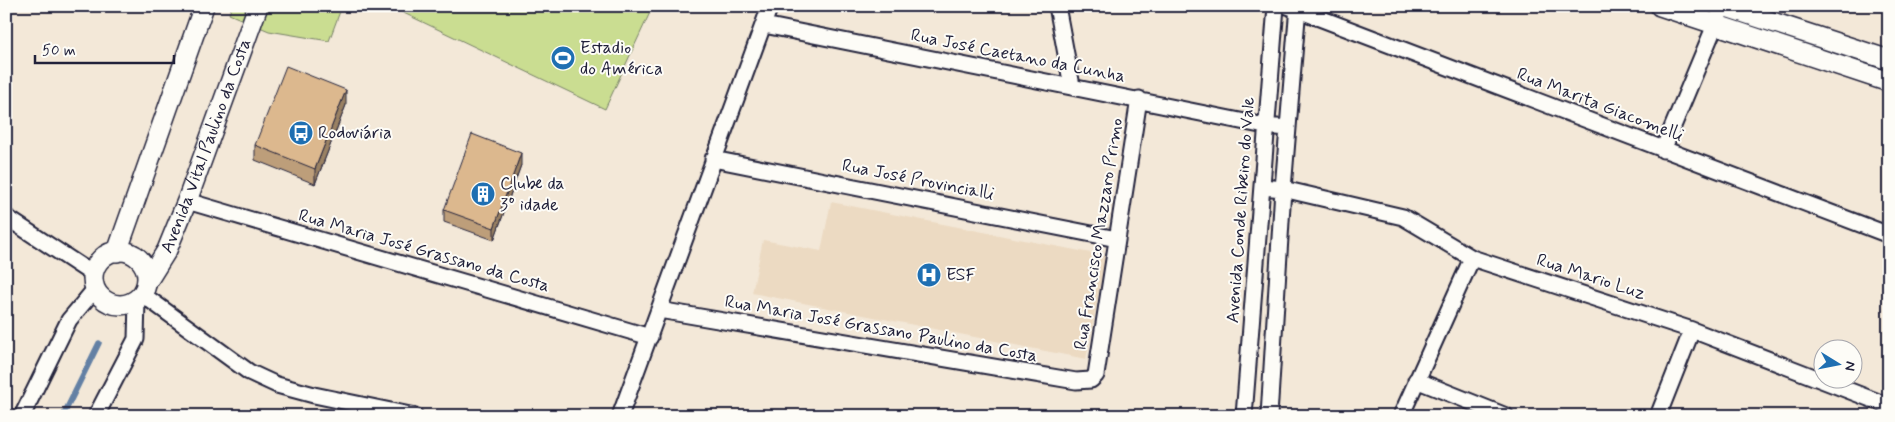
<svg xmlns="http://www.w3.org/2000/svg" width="1895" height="422" font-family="Mynerve,sans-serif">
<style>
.built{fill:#ecdac2}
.green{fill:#cadd91;stroke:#768066}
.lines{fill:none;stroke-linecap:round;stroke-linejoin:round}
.stream{stroke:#6380a4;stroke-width:5.5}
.minor-casing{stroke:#22223b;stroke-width:19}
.tertiary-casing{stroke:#22223b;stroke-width:22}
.minor{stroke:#fdfcf7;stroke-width:15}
.tertiary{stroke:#fdfcf7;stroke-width:19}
.wall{fill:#bd9e7a;stroke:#22223b}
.shaded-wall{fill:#9a8163;stroke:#22223b}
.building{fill:#dcb88e;stroke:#22223b}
.labels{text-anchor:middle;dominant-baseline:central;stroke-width:4;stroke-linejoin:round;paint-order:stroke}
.poi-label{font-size:18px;fill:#22223b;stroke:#fdfcf7;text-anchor:start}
.street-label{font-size:18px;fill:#22223b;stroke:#fdfcf7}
</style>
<rect width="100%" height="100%" fill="#f3e8d8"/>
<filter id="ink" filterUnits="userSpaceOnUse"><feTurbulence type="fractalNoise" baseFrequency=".02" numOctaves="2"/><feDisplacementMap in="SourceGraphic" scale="10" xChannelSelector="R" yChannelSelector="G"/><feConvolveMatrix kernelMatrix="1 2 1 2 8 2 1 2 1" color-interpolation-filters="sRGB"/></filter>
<g filter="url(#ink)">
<!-- built -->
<path class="built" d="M 831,202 L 1106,256 L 1086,359 L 752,293 L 763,240 L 821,251 Z"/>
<!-- green -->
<path class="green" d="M 232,6 L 342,6 L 329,41 L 269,31 L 229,14 Z
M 389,6 L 653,6 L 605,109 Z"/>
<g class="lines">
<!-- stream -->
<path class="stream" d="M 63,416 L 99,343"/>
<defs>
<path id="minor" d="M 1057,6 L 1072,86
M 1288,6 L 1889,235
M 764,25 L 1265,126 L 1288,128
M 1663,150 L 1723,6
M 713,159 L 1117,239
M 1263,187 L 1283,189 L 1403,217 L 1472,258 L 1692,330 L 1889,406
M 187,201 L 650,337
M 6,217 L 94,275
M 142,294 L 249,372 L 277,385 L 314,395 L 415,416
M 659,310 L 1076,381 L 1091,380 L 1096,375 L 1139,99
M 1416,380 L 1506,416
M 22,416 L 69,320 L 95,289
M 96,416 L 136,339 L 137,300
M 620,416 L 770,6
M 1244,416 L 1276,6
M 1269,416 L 1283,189 L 1298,6
M 1401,416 L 1472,258
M 1658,416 L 1692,330"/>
<g id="tertiary">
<path d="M 1660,6 L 1889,82"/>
<path d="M 1723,6 L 1889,60"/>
<circle cx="120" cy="278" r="27"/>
<path d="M 117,252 L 204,6"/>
<path id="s1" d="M 147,282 L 167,250 L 187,201 L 258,6"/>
</g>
</defs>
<!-- minor casing -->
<use href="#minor" class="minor-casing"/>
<!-- tertiary casing -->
<use href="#tertiary" class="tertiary-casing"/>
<!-- minor -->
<use href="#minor" class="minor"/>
<!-- tertiary -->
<use href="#tertiary" class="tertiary"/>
</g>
<!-- wall -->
<path class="wall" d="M 346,105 L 315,184 L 255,160 L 255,145 Z
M 521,165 L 494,240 L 444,222 L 444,210 Z"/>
<!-- shaded-wall -->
<path class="shaded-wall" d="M 346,90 L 346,105 L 315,184 L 315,169 Z
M 521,153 L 521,165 L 494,240 L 494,228 Z"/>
<!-- building -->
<path class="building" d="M 286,66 L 346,90 L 315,169 L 255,145 Z
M 472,134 L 521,153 L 494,228 L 444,210 Z"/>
</g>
<!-- icons -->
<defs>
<symbol id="stadium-disc" viewBox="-11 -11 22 22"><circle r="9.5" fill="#1f6fb2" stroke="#fdfcf7"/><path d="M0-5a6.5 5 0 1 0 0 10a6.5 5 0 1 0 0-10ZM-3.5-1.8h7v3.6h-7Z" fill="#fff"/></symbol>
<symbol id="bus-disc" viewBox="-11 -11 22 22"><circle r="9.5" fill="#1f6fb2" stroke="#fdfcf7"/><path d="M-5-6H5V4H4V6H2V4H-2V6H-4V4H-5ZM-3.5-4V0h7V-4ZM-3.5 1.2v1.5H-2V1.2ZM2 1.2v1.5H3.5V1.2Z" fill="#fff"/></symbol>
<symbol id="building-disc" viewBox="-11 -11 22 22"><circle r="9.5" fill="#1f6fb2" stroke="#fdfcf7"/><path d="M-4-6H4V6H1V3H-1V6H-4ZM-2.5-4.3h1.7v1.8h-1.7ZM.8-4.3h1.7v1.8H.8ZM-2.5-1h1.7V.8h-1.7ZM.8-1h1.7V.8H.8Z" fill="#fff"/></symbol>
<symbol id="hospital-disc" viewBox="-11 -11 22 22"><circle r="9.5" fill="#1f6fb2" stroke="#fdfcf7"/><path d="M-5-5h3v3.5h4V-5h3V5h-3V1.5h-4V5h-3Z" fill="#fff"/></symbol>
</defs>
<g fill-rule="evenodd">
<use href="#stadium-disc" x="549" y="44" width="28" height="28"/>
<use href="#bus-disc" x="287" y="119" width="28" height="28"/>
<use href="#building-disc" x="469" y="180" width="28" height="28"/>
<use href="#hospital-disc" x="915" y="261" width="28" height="28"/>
</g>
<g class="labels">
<!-- poi labels -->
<g class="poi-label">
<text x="580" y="48">Estadio<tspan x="580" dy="21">do América</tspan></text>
<text x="318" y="133">Rodoviária</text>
<text x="500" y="184">Clube da<tspan x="500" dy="21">3º idade</tspan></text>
<text x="946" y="275">ESF</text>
</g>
<!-- street labels -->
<g class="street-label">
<text transform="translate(1018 56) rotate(11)">Rua José Caetano da Cunha</text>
<text transform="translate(1600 105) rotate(21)">Rua Marita Giacomelli</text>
<text stroke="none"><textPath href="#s1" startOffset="149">Avenida Vital Paulino da Costa</textPath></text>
<text transform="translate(918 180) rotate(11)">Rua José Provincialli</text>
<text transform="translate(1241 210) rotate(-86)">Avenida Conde Ribeiro do Vale</text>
<text transform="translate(1099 234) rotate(-81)">Rua Francisco Mazzaro Primo</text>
<text transform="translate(424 251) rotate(16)">Rua Maria José Grassano da Costa</text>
<text transform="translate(1591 277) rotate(18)">Rua Mario Luz</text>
<text transform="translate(881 329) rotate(10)">Rua Maria José Grassano Paulino da Costa</text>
</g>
</g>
<!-- margin -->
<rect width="1895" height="422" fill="none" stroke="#fdfcf7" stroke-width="25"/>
<rect x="12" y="12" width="1870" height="397" fill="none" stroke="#22223b" stroke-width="2" filter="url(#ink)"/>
<!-- north arrow -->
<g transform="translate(1838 364) rotate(100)"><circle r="24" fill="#fdfcf7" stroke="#a5a5ac"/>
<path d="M0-4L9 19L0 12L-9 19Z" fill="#1f6fb2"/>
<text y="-8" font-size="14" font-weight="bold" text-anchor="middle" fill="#22223b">N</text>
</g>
<!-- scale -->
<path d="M35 55v8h139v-8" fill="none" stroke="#22223b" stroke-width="2.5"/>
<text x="42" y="55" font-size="15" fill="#22223b" stroke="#fdfcf7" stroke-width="4" paint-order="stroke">50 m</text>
</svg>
